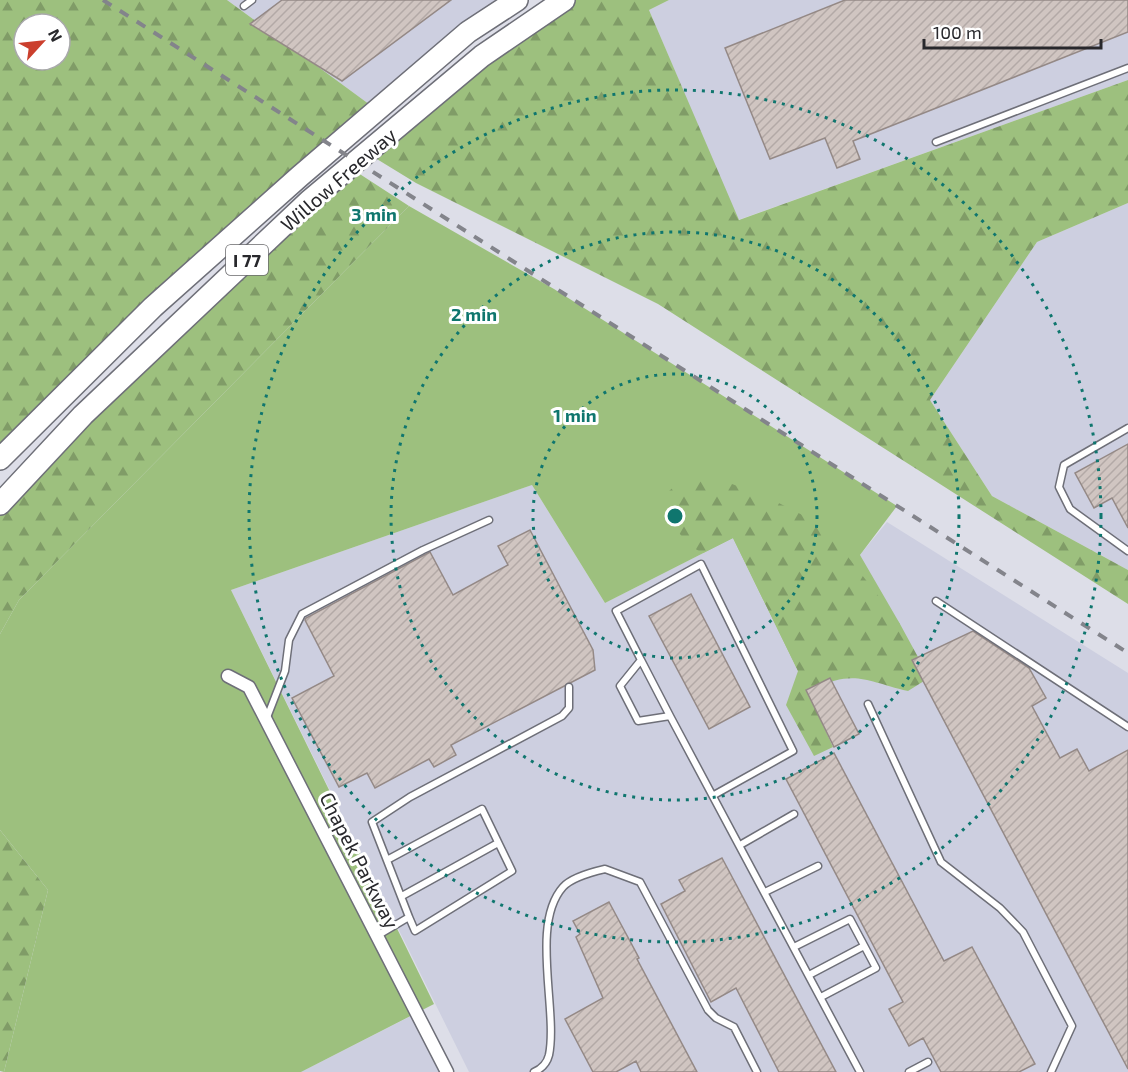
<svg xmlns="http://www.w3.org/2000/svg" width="1128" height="1072" font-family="'Exo 2',sans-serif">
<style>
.built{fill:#cdcfe0}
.grass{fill:#9dc07e}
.forest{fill:url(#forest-firs);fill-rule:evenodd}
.building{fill:url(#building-hatch);stroke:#948986;stroke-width:1.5}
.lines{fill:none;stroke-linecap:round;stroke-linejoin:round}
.lane-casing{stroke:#6e6f78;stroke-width:9}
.street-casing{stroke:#6e6f78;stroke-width:15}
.highway-casing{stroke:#6e6f78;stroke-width:24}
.lane{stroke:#fff;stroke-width:6}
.street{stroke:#fff;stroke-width:12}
.highway{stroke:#fff;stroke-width:21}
.rail{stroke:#83848b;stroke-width:4;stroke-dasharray:10 10;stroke-linecap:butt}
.ring{fill:none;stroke:#0f766e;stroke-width:3;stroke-dasharray:3 6}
.labels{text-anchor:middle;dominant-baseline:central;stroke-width:6;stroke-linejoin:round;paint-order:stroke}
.shield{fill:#fff;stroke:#68686b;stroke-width:1.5}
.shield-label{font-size:18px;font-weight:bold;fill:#28282c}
.street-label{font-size:20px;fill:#28282c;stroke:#fff}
.centre{fill:#0f766e;stroke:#fff;stroke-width:3}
.ring-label{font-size:18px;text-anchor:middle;font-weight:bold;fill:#0f766e;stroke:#fff;stroke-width:6;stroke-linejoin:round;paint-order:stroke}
</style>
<defs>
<pattern id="forest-firs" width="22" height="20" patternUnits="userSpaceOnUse" patternTransform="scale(1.5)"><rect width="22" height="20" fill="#9dc07e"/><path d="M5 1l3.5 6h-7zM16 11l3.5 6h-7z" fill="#809c67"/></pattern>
<pattern id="building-hatch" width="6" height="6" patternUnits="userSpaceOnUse" patternTransform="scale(1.5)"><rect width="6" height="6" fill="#d0c5c1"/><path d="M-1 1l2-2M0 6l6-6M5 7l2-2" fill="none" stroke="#b3a9a6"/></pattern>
</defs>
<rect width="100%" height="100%" fill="#dddee8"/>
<!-- built -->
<path class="built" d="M 227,0 L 517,0 L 377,110 Z
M 669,0 L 1128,0 L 1128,80 L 738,220 L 649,10 Z
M 1128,203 L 1128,570 L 992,496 L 930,400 L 1037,242 Z
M 532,485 L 605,603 L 733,538 L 798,671 L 860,555 L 887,522 L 1128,673 L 1128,1072 L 469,1072 L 231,590 Z
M 417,1013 L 447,1072 L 301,1072 Z"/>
<!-- grass -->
<path class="grass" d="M 409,206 L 554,289 L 897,506 L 860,555 L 900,624 L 798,671 L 733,538 L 605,603 L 532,485 L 231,590 L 434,1004 L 301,1072 L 4,1072 L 48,890 L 0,830 L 0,634 L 19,600 Z"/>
<!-- forest -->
<path class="forest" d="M 0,0 L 227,0 L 377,110 L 0,459 ZM 24,24 L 60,24 L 60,60 L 24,60 Z
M 564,0 L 669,0 L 649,10 L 739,220 L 1128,80 L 1128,203 L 1037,242 L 930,400 L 992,496 L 1128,570 L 1128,604 L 658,304 L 416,183 L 367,153 Z
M 352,169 L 409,206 L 19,600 L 0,634 L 0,504 Z
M 685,477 L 724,481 L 767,497 L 824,526 L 900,624 L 918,657 L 912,660 L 924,681 L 908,691 C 865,681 856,669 812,689 L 817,712 L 833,747 L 814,756 L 786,705 L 798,671 L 733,538 L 703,553 C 680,542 671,521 661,498 Z
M 0,830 L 48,890 L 4,1072 L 0,1071 Z"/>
<!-- building -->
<path class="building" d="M 282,0 L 451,0 L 342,81 L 250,24 Z
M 845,0 L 1128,0 L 1128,32 L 853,141 L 860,159 L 837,168 L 825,138 L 770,159 L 725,48 Z
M 1128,444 L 1128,528 L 1112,498 L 1094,508 L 1075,473 Z
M 530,530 L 593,650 L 595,670 L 451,745 L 456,755 L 434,767 L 429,759 L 375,788 L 367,773 L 339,787 L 292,698 L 334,676 L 305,620 L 306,618 L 430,552 L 453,595 L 508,565 L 498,546 Z
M 691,594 L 750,707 L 709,729 L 649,616 Z
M 973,631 L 1029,668 L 1046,698 L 1032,706 L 1060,758 L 1077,749 L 1089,771 L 1128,750 L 1128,1069 L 912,660 Z
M 830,678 L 859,734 L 834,747 L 806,690 Z
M 834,753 L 944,961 L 972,947 L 1035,1064 L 1019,1072 L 941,1072 L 923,1038 L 909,1046 L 889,1009 L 903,1002 L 786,779 Z
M 722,858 L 836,1072 L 779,1072 L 736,988 L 711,1002 L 661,904 L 685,891 L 679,880 Z
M 609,902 L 639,958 L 637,959 L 697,1072 L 641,1072 L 636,1061 L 616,1072 L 593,1072 L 565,1019 L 603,998 L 576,937 L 580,934 L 573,921 Z"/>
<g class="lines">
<defs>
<path id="lane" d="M 244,6 L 252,0
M 936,142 L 1128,68
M 1128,428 L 1064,465 L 1059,487 L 1070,509 L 1128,551
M 936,601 L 1128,727
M 641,660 L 670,716
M 868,704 L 941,862 L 1000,908 L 1023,932 L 1072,1026 L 1051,1072
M 266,720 L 285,671 L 289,640 L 302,614 L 423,550 L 489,520
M 714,795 L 793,751 L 701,564 L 616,611 L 641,660 L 620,686 L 638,721 L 670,716 L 860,1072
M 740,845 L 794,814
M 387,860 L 482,809 L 512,871 L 415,931 L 409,917
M 765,892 L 818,866
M 402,896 L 498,843
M 377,936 L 409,917 L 372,822 L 410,797 L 562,716 L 569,708 L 569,687
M 794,947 L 850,919 L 876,968 L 821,997
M 809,975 L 864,946
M 534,1072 C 541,1069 547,1063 549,1055 C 558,1010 530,924 563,887 C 572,877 592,872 605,869 L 640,882 L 708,1010 L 716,1018 L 734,1027 L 757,1072
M 909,1072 L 928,1062"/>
<path id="street" d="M 228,676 L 249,687 L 447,1072"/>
<path id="highway" d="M 0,459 L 153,307 L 300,176 L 468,32 L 517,0
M 0,504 L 83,415 L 309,201 L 482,56 L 564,0"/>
</defs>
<!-- lane casing -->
<use href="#lane" class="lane-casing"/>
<!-- street casing -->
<use href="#street" class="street-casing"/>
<!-- highway casing -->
<use href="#highway" class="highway-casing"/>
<!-- lane -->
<use href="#lane" class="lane"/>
<!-- street -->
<use href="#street" class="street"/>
<!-- highway -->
<use href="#highway" class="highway"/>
<!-- rail -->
<path class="rail" d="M 103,0 L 1128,653"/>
</g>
<!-- distance rings -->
<g class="ring">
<circle cx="675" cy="516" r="142"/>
<circle cx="675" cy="516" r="284"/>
<circle cx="675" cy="516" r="426"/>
</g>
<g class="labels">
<!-- shield labels -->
<rect class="shield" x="226" y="245" width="42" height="30" rx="4.5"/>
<g class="shield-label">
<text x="247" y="260">I 77</text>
</g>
<!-- street labels -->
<g class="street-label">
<text transform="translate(338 179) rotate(-41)">Willow Freeway</text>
<text transform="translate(360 860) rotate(63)">Chapek Parkway</text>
</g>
</g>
<circle cx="675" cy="516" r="9" class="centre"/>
<g class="ring-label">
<text x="374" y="221">3 min</text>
<text x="474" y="321">2 min</text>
<text x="575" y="422">1 min</text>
</g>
<!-- north arrow -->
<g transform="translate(42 42) rotate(63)"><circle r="28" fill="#ffffff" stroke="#a9a9ab" stroke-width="1.5"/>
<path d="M0-4.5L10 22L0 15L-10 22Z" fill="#cb3f2d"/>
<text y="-9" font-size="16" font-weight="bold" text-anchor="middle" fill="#28282c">N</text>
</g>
<!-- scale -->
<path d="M924 39v9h177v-9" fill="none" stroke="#28282c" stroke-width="3"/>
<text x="933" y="39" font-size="18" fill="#28282c" stroke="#ffffff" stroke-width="4.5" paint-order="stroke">100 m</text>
</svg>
